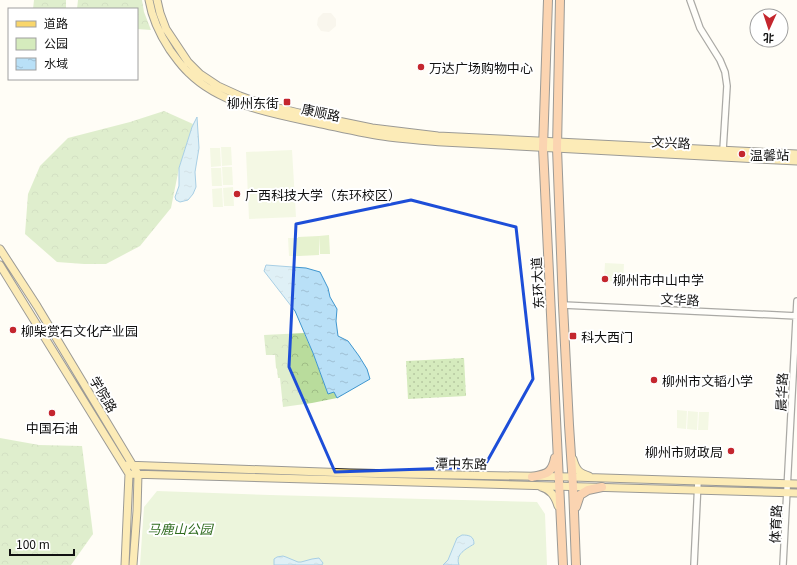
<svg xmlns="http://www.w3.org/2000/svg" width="797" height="565" font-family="Georgia,'Noto Sans SC',serif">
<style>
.grass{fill:url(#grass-dots)}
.forest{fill:url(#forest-crowns)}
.park{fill:#d5ebbd}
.pitch{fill:#e6f2cf}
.plaza{fill:#f1ede2}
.water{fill:url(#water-ripples);stroke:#3f96cf}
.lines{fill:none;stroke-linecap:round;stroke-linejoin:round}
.minor-casing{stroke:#444;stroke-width:8}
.major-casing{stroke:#222;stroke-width:9}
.highway-casing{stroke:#222;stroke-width:10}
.minor{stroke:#fff;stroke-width:5.5}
.major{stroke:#f9d66b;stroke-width:7}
.highway{stroke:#f5a25d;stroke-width:8}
.marked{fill:none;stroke:#1d4ed8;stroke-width:3;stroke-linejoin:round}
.poi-dot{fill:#c4262e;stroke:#fff;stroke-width:1.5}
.labels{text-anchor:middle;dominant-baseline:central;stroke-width:4;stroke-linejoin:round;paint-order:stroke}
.poi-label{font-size:13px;fill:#111;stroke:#fff;text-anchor:start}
.street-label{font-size:13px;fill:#111;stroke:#fff}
.park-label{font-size:13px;font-style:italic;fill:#2f6b1f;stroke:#fff}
</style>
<defs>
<pattern id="grass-dots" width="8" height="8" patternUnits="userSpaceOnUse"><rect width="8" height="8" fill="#d5ebbd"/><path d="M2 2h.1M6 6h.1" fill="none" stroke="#b6c8a1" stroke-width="1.8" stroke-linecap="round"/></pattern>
<pattern id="forest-crowns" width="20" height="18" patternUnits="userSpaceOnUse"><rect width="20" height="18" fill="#b9dc9c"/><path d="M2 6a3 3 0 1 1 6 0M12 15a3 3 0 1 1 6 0" fill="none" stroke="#9ebc85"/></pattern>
<pattern id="water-ripples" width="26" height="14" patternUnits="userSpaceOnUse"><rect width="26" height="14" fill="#b9e0f7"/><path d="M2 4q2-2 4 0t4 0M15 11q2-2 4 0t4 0" fill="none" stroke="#9ebfd3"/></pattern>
</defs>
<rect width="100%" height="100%" fill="#fffdf5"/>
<!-- grass -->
<path class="grass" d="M 464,358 L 466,396 L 408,399 L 406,361 Z"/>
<!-- forest -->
<path class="forest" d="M 34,0 L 66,0 L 66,9 L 33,9 Z
M 78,0 L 142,0 L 144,12 L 151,30 L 137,29 L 137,9 L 77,9 Z
M 164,111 L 193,124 L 179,168 L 171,208 L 140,246 L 106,264 L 84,264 L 57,262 L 25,234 L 28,194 L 40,166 L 68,138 L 130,122 Z
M 304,333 L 313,353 L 328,394 L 334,391 L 337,398 L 312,403 L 283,407 L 280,378 L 278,378 L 277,369 L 276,368 L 275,355 L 266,355 L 264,335 Z
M 0,438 L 39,445 L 82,446 L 93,534 L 71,565 L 0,565 Z"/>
<!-- park -->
<path class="park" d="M 157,491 L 270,495 L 537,502 L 545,514 L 547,565 L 140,565 L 144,507 Z"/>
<!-- pitch -->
<path class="pitch" d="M 221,147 L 231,147 L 232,165 L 222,166 Z
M 210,148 L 220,148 L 221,166 L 211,167 Z
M 292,150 L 296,217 L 249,219 L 246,152 Z
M 222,167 L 232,167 L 233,185 L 223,185 Z
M 211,168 L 221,168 L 222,186 L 212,186 Z
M 233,187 L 234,206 L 224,206 L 223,188 Z
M 222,188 L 223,207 L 213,207 L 212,189 Z
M 329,235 L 330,254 L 320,254 L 319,236 Z
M 319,236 L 319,255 L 299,256 L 298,237 Z
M 288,238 L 298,238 L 299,256 L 289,256 Z
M 605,263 L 624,264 L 623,282 L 614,282 L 614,269 L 613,281 L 604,281 Z
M 677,410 L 687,411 L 686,429 L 677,428 Z
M 688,411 L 698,412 L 697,430 L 687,429 Z
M 699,412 L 709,412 L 708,430 L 698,430 Z"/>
<!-- plaza -->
<path class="plaza" d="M 323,13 L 331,13 L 336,19 L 336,26 L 329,32 L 321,31 L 317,25 L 318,18 Z"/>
<!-- water -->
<path class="water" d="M 197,117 L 199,148 L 195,172 L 196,187 L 193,194 L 188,200 L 180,202 L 176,200 L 175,197 L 179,186 L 179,168 L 192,127 Z
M 266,265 L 306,268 L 320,272 L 328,288 L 330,297 L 337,309 L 336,321 L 338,336 L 348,341 L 359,356 L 367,369 L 370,379 L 337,398 L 334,392 L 328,394 L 313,353 L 295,311 L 264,271 Z
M 462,535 C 469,535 474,536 474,544 C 466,549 455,554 459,565 L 443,565 L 448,560 L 457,538 Z
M 283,556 L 286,557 L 298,562 L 301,562 L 312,559 L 319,558 L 323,563 L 322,565 L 274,565 L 274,559 L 277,557 Z"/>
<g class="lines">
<defs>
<path id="minor" d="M 690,0 L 700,28 L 720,60 L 725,72 L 727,86 L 723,150
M 563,305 L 797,316
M 694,565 L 698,481
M 783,565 L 797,301"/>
<path id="major" d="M 149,0 C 152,18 160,35 170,50 C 176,58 181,66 189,73 C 221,105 275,114 317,123 C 341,128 365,134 389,137 C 407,139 425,141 443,142 L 797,161
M 157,0 L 160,13 L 166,29 L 188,62 L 200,74 L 218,86 L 240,96 L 262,104 L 299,113 L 372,128 L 438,136 L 797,154
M 0,249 L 37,306 L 138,474 L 137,511 L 133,565
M 0,265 L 129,474 L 125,565
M 573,459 C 576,470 579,473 589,476
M 124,465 L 350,473 L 572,477 L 797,484
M 129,474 L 797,493
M 541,487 C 551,490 555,496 558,506"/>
<path id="highway" d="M 548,0 L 543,148 L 563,565
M 560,0 L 557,148 L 563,305 L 569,425 L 573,486 L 576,565
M 532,477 C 546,474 552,474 555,458
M 576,507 L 580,495 L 588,490 L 602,487"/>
</defs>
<!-- minor casing -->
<use href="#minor" class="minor-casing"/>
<!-- major casing -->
<use href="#major" class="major-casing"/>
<!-- highway casing -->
<use href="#highway" class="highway-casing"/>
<!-- minor -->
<use href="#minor" class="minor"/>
<!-- major -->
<use href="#major" class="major"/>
<!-- highway -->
<use href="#highway" class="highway"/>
</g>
<!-- marked area -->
<path d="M0 0H797V565H0ZM 411,200 L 516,227 L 533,379 L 484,467 L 335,472 L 289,367 L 296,224 Z" fill="#fffdf5" fill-opacity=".55" fill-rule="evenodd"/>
<path class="marked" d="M 411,200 L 516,227 L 533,379 L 484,467 L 335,472 L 289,367 L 296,224 Z"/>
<!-- markers -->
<g class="poi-dot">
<circle cx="421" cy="67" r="4"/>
<rect x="283" y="98" width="8" height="8" rx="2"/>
<circle cx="742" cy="154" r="4"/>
<circle cx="237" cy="194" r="4"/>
<circle cx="605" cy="279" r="4"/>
<circle cx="13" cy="330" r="4"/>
<rect x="569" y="332" width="8" height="8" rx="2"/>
<circle cx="654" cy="380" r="4"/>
<circle cx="52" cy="413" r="4"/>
<circle cx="731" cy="451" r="4"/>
</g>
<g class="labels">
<!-- poi labels -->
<g class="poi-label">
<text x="429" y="67">万达广场购物中心</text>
<text x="279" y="102" text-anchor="end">柳州东街</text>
<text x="750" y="154">温馨站</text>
<text x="245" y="194">广西科技大学（东环校区）</text>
<text x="613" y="279">柳州市中山中学</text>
<text x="21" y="330">柳柴赏石文化产业园</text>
<text x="581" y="336">科大西门</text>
<text x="662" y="380">柳州市文韬小学</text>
<text x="52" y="427" text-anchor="middle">中国石油</text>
<text x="723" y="451" text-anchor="end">柳州市财政局</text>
</g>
<!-- street labels -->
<g class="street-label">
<text transform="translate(321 112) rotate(12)">康顺路</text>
<text transform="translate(671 142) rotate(3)">文兴路</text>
<text transform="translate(537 283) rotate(-93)">东环大道</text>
<text transform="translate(680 299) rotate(3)">文华路</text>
<text transform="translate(781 392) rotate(-87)">晨华路</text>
<text transform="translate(104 394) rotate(59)">学院路</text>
<text transform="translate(461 463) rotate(1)">潭中东路</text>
<text transform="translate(775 524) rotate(-87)">体育路</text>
</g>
<!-- park labels -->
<g class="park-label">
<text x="180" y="528">马鹿山公园</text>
</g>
</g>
<!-- legend -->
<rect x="8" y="8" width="130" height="72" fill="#ffffff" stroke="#a0a0a0"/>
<rect x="16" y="21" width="20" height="6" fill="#f9d66b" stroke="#a0a0a0"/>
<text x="44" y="28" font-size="12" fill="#111111">道路</text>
<rect x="16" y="38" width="20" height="12" fill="#d5ebbd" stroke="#a0a0a0"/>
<text x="44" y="48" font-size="12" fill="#111111">公园</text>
<rect x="16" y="58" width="20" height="12" fill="url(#water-ripples)" stroke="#a0a0a0"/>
<text x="44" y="68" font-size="12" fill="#111111">水域</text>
<!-- north arrow -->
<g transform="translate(769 28) rotate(183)"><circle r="19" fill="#ffffff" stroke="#a0a0a0"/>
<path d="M0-3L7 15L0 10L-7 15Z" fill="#c4262e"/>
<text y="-6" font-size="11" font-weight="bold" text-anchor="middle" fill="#111111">北</text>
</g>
<!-- scale -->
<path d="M10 549v6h64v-6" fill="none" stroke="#111111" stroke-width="2"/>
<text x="16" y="549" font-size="12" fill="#111111" stroke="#ffffff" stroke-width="3" paint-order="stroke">100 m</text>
</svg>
